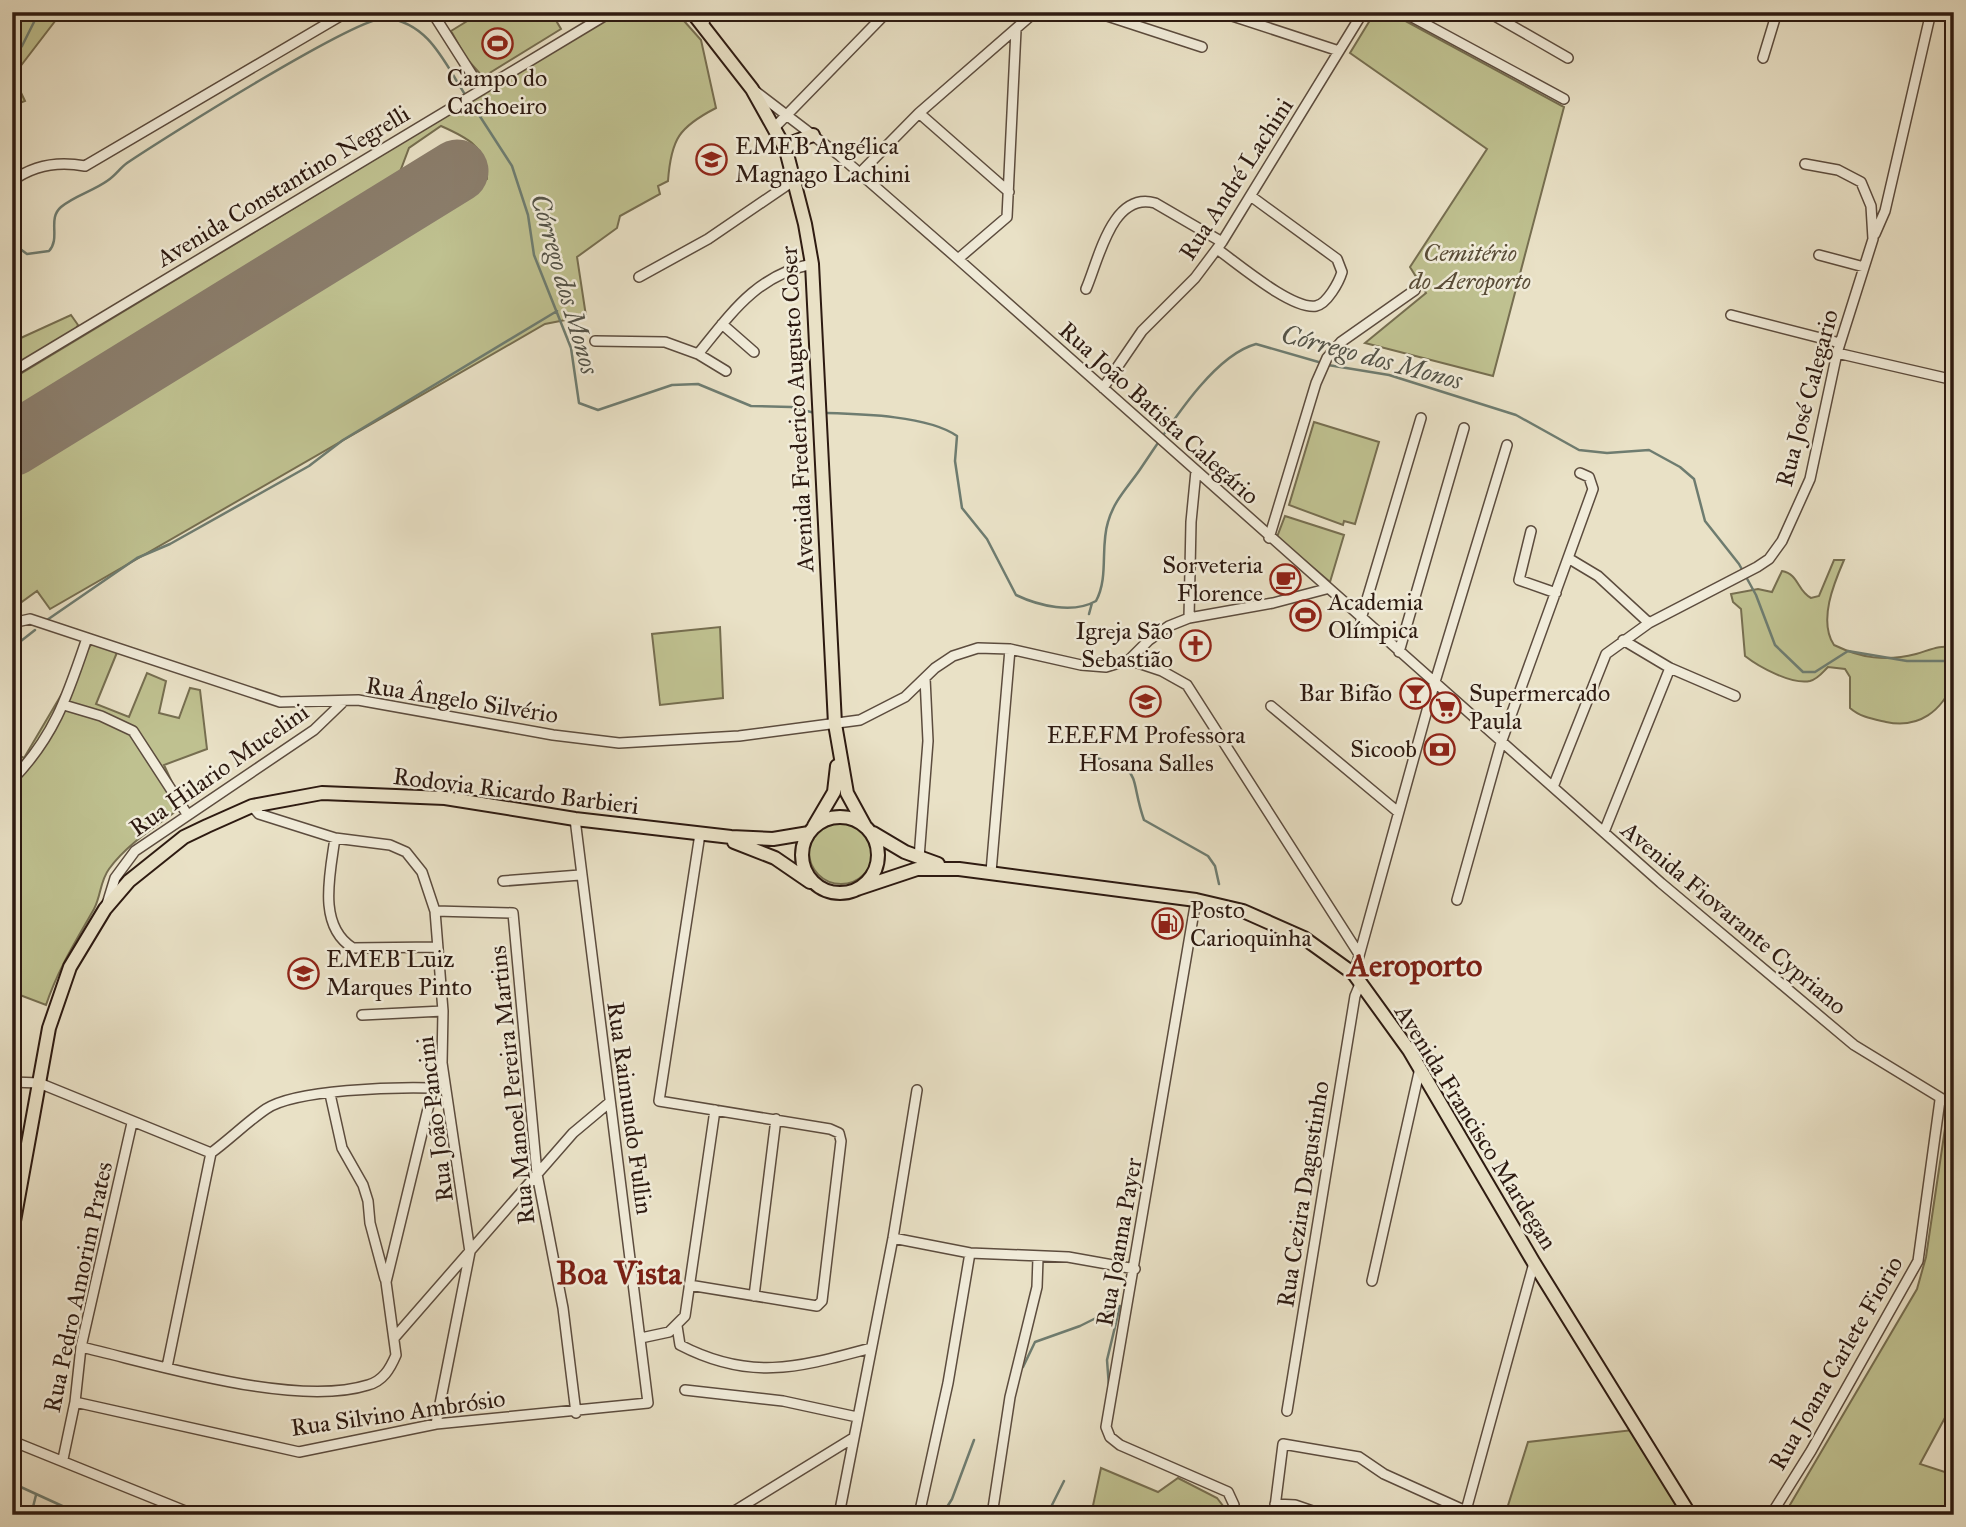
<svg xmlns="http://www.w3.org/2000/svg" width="1966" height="1527" font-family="'IM FELL Great Primer',serif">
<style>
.green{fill:#bfc190;stroke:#766e50;stroke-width:2}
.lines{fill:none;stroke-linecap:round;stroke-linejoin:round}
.stream{stroke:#6e7c70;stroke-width:2.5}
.runway{stroke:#8b7e6c;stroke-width:63}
.minor-casing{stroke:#5c4c3e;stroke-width:12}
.major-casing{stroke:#2d1a11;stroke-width:16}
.minor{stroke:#f1ecda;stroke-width:9}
.major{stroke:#e9e1c6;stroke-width:12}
.labels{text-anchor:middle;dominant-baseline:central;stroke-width:5;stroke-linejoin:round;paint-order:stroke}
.poi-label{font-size:24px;fill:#2d1a11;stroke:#f1ecda;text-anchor:start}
.street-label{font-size:24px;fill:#2d1a11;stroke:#f1ecda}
.park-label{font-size:24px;font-style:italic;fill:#594c37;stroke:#f1ecda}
.water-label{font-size:26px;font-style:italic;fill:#535348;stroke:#f1ecda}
.district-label{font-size:32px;font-weight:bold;fill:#7a1f14;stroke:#f1ecda}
</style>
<rect width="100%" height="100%" fill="#e9e1c6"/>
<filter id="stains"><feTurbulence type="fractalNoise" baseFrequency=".00286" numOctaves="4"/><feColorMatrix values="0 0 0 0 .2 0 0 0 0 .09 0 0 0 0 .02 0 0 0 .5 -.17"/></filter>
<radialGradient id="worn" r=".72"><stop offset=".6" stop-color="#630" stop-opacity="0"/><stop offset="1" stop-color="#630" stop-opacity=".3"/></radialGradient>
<!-- green -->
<path class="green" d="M 12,12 L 62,12 L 13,76 L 25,101 L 12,106 Z
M 482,12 L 551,12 L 561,29 L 483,77 L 466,58 L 451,31 Z
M 618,12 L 677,13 L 701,40 L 716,108 C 679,127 671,139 668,181 L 658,186 L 660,194 L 620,216 L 617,228 L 577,257 L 586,316 L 545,324 L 50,609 L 37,591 L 12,609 L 12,468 L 487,179 C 488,147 466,137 441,126 L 409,148 L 395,185 L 12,421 L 12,379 Z
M 1375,12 L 1389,12 L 1564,107 L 1493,376 L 1365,343 L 1426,293 L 1410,267 L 1487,149 L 1350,53 Z
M 71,315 L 78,325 L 75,330 L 12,370 L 12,342 Z
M 1314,422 L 1379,442 L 1355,524 L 1344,521 L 1343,525 L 1289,505 Z
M 1285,516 L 1344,535 L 1330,582 L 1277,537 Z
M 1834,560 L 1844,560 C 1834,583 1818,621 1834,645 C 1861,658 1886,662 1916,654 C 1930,650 1940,644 1954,648 C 1954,657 1957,673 1954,681 C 1942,711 1919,729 1886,722 C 1873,719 1860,717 1850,708 L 1850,677 L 1845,669 L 1828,667 C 1822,673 1818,679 1810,681 C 1792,685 1759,667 1745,656 L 1741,609 L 1733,602 L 1731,594 L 1758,589 L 1772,592 L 1782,571 C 1799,574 1797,591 1811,598 L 1819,596 Z
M 720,627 L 723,698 L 660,705 L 652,634 Z
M 93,641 L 118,650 L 96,704 L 129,717 L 147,673 L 166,681 L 159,713 L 179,718 L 190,688 L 200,690 L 207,749 L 164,765 L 183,806 C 158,825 128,843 109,869 C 100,881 101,896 94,909 C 76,941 58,969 46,1005 L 12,992 L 12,751 L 24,758 Z
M809 852a32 32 0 1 1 64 0a32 32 0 1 1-64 0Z
M 1947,1115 L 1954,1118 L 1954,1401 L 1920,1464 L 1954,1475 L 1954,1515 L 1784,1515 L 1917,1289 L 1926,1257 Z
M 1633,1430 L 1684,1515 L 1505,1515 L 1528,1442 Z
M 1101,1468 L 1158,1492 L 1178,1478 L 1217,1498 L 1230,1515 L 1091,1515 Z"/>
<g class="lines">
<!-- stream -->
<path class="stream" d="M 12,56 L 22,46 L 39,12
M 470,101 L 512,166 L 528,215 L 534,255 L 571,348 L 579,403 L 598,410 L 672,385 L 698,384 L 751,406 L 791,407 L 815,413
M 12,243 L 27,254 L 49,251 C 61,238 47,219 61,207 C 74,196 93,191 107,181 C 115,176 120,168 127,163 C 161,140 359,15 386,18 C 429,23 444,62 466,96
M 1328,365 L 1389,375 L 1516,415 L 1579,450 L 1607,453 L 1649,450 L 1680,467 L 1694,479 L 1705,521 L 1739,564 L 1756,595 L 1775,645 L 1803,672 L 1815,672 L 1848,651 L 1907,661 L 1954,661
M 822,413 C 858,414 927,415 957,436 L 955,461 L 962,508 L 987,539 L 1016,595 C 1039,606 1073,614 1096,601 C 1109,577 1100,547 1108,522 C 1114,500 1129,486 1141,468 C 1166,432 1211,356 1256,344 L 1322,363
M 1089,614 L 1092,603
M 47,620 L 137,558 L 170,544 L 309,466 L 343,440 L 557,311
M 12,648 L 35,630
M 1087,756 C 1146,768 1128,774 1144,820 L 1208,856 L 1215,866 L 1219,884
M 1023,1367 L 1035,1342 L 1080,1326 L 1120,1306
M 1109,1387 L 1107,1360 L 1120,1306
M 12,1483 L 82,1515
M 31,1515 L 36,1495
M 942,1515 L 952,1499 L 974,1440
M 1047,1515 L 1064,1481"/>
<!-- runway -->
<path class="runway" d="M 12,445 L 457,171"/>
<defs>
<path id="minor" d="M 432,12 L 481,89
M 1095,12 L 1202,47
M 1220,12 L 1339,51
M 1403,12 L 1564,99
M 1488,12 L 1568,58
M 703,24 L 709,12
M 1763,58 L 1777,12
M 755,91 L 840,156 L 958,259 L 1661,883 L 1854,1045 L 1954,1106
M 919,113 L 1009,192
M 774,128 L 887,12
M 859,174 L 919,113 L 1035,12
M 12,181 C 35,164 59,161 85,166 L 347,12
M 1875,234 L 1885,211 L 1931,12
M 1217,249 C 1237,263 1292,310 1316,306 C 1327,304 1339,282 1342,272 L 1337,259 L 1252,197
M 1819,255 L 1864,267
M 958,259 L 1007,217 L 1016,30
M 639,277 L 708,239 L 796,179
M 1086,289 C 1099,259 1112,191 1155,203 L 1222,242
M 1731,315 L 1840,343
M 722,324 L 754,352
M 595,341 L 665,342 L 698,354 L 726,371
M 1837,353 L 1954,380
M 698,354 C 732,312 757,275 812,264
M 12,372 L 611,12
M 1103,388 L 1142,331 L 1195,278 L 1222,242 L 1363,12
M 1531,531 L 1519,580 L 1556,593
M 1269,538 L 1316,383 L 1327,358 L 1341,342 L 1415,290
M 1568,558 L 1598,576 L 1649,623
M 1189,618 L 1191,522 L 1196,471
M 1361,619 L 1421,418
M 12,623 L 30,619 L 280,702 L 358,700 L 553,735 L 619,743 L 739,736 L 860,720 L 905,697 L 935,668 L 953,656 L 978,648 L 1010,649 L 1081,665 L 1106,667 L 1129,660 L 1149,640 L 1169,626 L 1189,618 L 1273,603 L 1326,589
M 1623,640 L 1670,668 L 1735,696
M 1399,652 L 1464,428
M 1129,660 L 1162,671 L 1187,685 L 1359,954
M 64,705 L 101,716 L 133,731 L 187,814
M 1271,706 L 1398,812
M 12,780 C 55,736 68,694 87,638
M 1553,787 L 1606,654 L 1649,623 L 1757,567 L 1769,559 L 1782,541 L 1810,479 L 1837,353 L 1873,239 L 1871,206 L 1861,182 L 1838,170 L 1805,164
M 252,806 L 259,814 L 335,838 L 390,845 L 406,852 L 422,872 L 435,911 L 443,1011 L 442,1063 L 470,1252 L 436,1424
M 1604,832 L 1670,668
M 335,838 C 330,874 317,926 353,948 L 437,947
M 919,858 L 928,741 L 925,678
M 991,872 L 1010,649
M 503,881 L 580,875
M 1196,900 L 1106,1427 L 1110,1437 L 1120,1445 L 1228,1492 L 1234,1505 L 1233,1515
M 1457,900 L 1501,743 L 1593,489 L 1589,477 L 1580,473
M 107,904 L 115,878 L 135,851 L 314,730 L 342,703
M 435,911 L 513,913 L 537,1174 L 563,1308 L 576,1413
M 1354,974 L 1434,685 L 1507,445
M 362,1015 L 443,1011
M 12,1082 L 39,1083 L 211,1153
M 330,1094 L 342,1148 L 363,1185 L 368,1201 L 370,1223 L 385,1279
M 211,1153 C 230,1139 247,1122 266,1109 C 296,1089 396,1087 433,1088
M 893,1238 L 970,1253 L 1068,1257 L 1135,1269
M 1372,1281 L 1420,1068
M 689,1285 L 817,1306 L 822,1301 L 841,1141 L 839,1133 L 830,1129 L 659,1101 L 700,834
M 754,1296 L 776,1119
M 677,1326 L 680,1345 C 751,1382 800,1367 871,1348
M 395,1337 L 573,1133 L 610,1102
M 641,1338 L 669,1332 L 685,1316 L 715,1110
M 81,1347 C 156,1364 295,1408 368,1385 C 383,1381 390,1369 396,1355 L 386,1282 L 433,1088 L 441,1065
M 167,1367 L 211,1153
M 685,1390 L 783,1401 L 857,1417
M 75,1402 L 299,1452 L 436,1424 L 648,1403 L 575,819
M 1287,1411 L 1355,996 L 1360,984
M 12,1441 L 195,1515
M 63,1459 L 75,1402 L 81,1347 L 132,1123
M 1275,1504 L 1295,1505 L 1324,1515
M 1465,1514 L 1534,1263
M 728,1515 L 853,1438
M 839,1515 L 893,1238 L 917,1090
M 919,1515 L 948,1383 L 970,1253
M 992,1515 L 1010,1397 L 1037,1287 L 1038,1258
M 1274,1515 L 1283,1444 L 1359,1457 L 1384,1474 L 1466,1511
M 1771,1515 L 1811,1451 L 1918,1261 L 1940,1100"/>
<path id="major" d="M 692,12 L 752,89 L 786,150 L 805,224 L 812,264 L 835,724 L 847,793 L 865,826
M 786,150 L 794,142 L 813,135
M802 855a38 38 0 1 1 76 0a38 38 0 1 1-76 0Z
M 814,826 L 834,792 L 837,766
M 873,833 L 905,852 L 938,864
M 734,842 L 775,858 L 810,882
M 857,889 L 917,869 L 959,869 L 1196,900 L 1243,911 L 1304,938 L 1354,974 L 1409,1050 L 1534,1263 L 1690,1515
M 12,1232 L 49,1028 L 70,967 L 105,909 L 129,881 L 184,837 L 207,826 L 252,806 L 322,793 L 445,798 L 575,819 L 731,837 L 773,839 L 809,833"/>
</defs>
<!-- minor casing -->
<use href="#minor" class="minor-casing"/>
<!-- major casing -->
<use href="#major" class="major-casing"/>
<!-- minor -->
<use href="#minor" class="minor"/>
<!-- major -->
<use href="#major" class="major"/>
</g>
<!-- icons -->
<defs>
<symbol id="stadium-ring" viewBox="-11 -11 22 22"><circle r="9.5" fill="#f1ecda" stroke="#8f2418" stroke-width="1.5"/><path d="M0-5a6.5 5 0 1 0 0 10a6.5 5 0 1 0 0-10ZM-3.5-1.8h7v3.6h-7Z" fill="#8f2418"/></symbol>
<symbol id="school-ring" viewBox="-11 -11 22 22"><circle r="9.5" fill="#f1ecda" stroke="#8f2418" stroke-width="1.5"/><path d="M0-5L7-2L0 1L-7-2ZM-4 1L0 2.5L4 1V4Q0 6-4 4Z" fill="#8f2418"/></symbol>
<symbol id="cafe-ring" viewBox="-11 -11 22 22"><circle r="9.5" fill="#f1ecda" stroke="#8f2418" stroke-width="1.5"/><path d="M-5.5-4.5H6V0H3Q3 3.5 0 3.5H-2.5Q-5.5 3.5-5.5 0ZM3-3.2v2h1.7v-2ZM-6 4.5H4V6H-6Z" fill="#8f2418"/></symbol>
<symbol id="church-ring" viewBox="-11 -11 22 22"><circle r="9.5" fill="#f1ecda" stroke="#8f2418" stroke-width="1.5"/><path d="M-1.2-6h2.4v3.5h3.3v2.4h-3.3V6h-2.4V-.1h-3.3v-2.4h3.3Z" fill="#8f2418"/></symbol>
<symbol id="bar-ring" viewBox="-11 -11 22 22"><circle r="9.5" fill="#f1ecda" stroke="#8f2418" stroke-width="1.5"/><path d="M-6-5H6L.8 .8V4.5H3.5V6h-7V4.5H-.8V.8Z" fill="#8f2418"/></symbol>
<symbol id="supermarket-ring" viewBox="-11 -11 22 22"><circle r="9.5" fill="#f1ecda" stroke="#8f2418" stroke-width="1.5"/><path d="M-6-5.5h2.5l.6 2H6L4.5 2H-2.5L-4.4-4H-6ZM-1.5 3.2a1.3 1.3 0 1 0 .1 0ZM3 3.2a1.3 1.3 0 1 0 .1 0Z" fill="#8f2418"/></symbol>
<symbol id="bank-ring" viewBox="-11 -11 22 22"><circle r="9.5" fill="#f1ecda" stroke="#8f2418" stroke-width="1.5"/><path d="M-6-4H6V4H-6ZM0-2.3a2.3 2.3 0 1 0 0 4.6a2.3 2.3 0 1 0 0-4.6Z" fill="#8f2418"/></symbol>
<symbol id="fuel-ring" viewBox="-11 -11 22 22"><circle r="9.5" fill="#f1ecda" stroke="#8f2418" stroke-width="1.5"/><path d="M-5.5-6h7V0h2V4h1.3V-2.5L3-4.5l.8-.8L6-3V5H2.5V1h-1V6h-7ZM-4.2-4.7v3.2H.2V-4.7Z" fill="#8f2418"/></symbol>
</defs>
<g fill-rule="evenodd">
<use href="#stadium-ring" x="480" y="26" width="35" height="35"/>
<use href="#school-ring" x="694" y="142" width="35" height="35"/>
<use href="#cafe-ring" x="1268" y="562" width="35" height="35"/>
<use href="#stadium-ring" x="1288" y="598" width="35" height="35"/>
<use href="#church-ring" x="1178" y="628" width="35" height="35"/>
<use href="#bar-ring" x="1398" y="676" width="35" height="35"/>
<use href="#school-ring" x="1128" y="684" width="35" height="35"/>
<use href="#supermarket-ring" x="1428" y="690" width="35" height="35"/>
<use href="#bank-ring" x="1422" y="732" width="35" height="35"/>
<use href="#fuel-ring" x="1150" y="906" width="35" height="35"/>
<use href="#school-ring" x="286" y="956" width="35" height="35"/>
</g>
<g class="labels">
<!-- poi labels -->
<g class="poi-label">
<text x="497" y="78" text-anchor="middle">Campo do<tspan x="497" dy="28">Cachoeiro</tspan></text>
<text x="735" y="146">EMEB Angélica<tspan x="735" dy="28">Magnago Lachini</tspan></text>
<text x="1263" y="565" text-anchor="end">Sorveteria<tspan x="1263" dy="28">Florence</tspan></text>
<text x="1328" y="602">Academia<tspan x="1328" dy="28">Olímpica</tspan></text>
<text x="1173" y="631" text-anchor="end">Igreja São<tspan x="1173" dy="28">Sebastião</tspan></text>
<text x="1392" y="693" text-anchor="end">Bar Bifão</text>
<text x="1469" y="693">Supermercado<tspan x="1469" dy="28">Paula</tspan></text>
<text x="1146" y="735" text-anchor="middle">EEEFM Professora<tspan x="1146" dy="28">Hosana Salles</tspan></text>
<text x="1417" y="749" text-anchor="end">Sicoob</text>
<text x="1190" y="910">Posto<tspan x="1190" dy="28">Carioquinha</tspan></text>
<text x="326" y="959">EMEB Luiz<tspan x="326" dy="28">Marques Pinto</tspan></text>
</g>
<!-- street labels -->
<g class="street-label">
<text transform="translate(1236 179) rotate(-57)">Rua André Lachini</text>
<text transform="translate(283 186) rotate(-31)">Avenida Constantino Negrelli</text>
<text transform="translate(1807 398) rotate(-75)">Rua José Calegario</text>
<text transform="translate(797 409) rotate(-93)">Avenida Frederico Augusto Coser</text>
<text transform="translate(1159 413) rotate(42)">Rua João Batista Calegário</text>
<text transform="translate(462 700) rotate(9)">Rua Ângelo Silvério</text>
<text transform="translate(219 770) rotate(-35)">Rua Hilario Mucelini</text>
<text transform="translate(516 791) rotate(7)">Rodovia Ricardo Barbieri</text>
<text transform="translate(1734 918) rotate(40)">Avenida Fiovarante Cypriano</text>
<text transform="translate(512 1085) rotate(-96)">Rua Manoel Pereira Martins</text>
<text transform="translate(630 1108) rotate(82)">Rua Raimundo Fullin</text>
<text transform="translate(435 1119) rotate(-97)">Rua João Pancini</text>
<text transform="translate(1476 1127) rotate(58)">Avenida Francisco Mardegan</text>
<text transform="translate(1303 1194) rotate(-81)">Rua Cezira Dagustinho</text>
<text transform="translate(1119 1242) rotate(-80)">Rua Joanna Payer</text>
<text transform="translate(78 1287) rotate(-78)">Rua Pedro Amorim Prates</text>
<text transform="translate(1836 1363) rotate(-60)">Rua Joana Carlete Fiorio</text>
<text transform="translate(398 1413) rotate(-8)">Rua Silvino Ambrósio</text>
</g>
<!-- park labels -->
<g class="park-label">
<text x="1470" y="253">Cemitério<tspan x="1470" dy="28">do Aeroporto</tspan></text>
</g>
<!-- water labels -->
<g class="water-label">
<text transform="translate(565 284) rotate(74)">Córrego dos Monos</text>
<text transform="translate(1372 357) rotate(15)">Córrego dos Monos</text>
</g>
<!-- district labels -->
<g class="district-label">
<text x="1415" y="965">Aeroporto</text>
<text x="619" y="1273">Boa Vista</text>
</g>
</g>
<!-- margin -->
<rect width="1966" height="1527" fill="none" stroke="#e9e1c6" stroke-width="42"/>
<rect x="14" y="14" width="1938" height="1499" fill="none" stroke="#2d1a11" stroke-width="3.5"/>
<rect x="21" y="21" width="1924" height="1485" fill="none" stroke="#2d1a11" stroke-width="2"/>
<rect width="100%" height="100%" filter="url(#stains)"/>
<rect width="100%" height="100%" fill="url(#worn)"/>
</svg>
